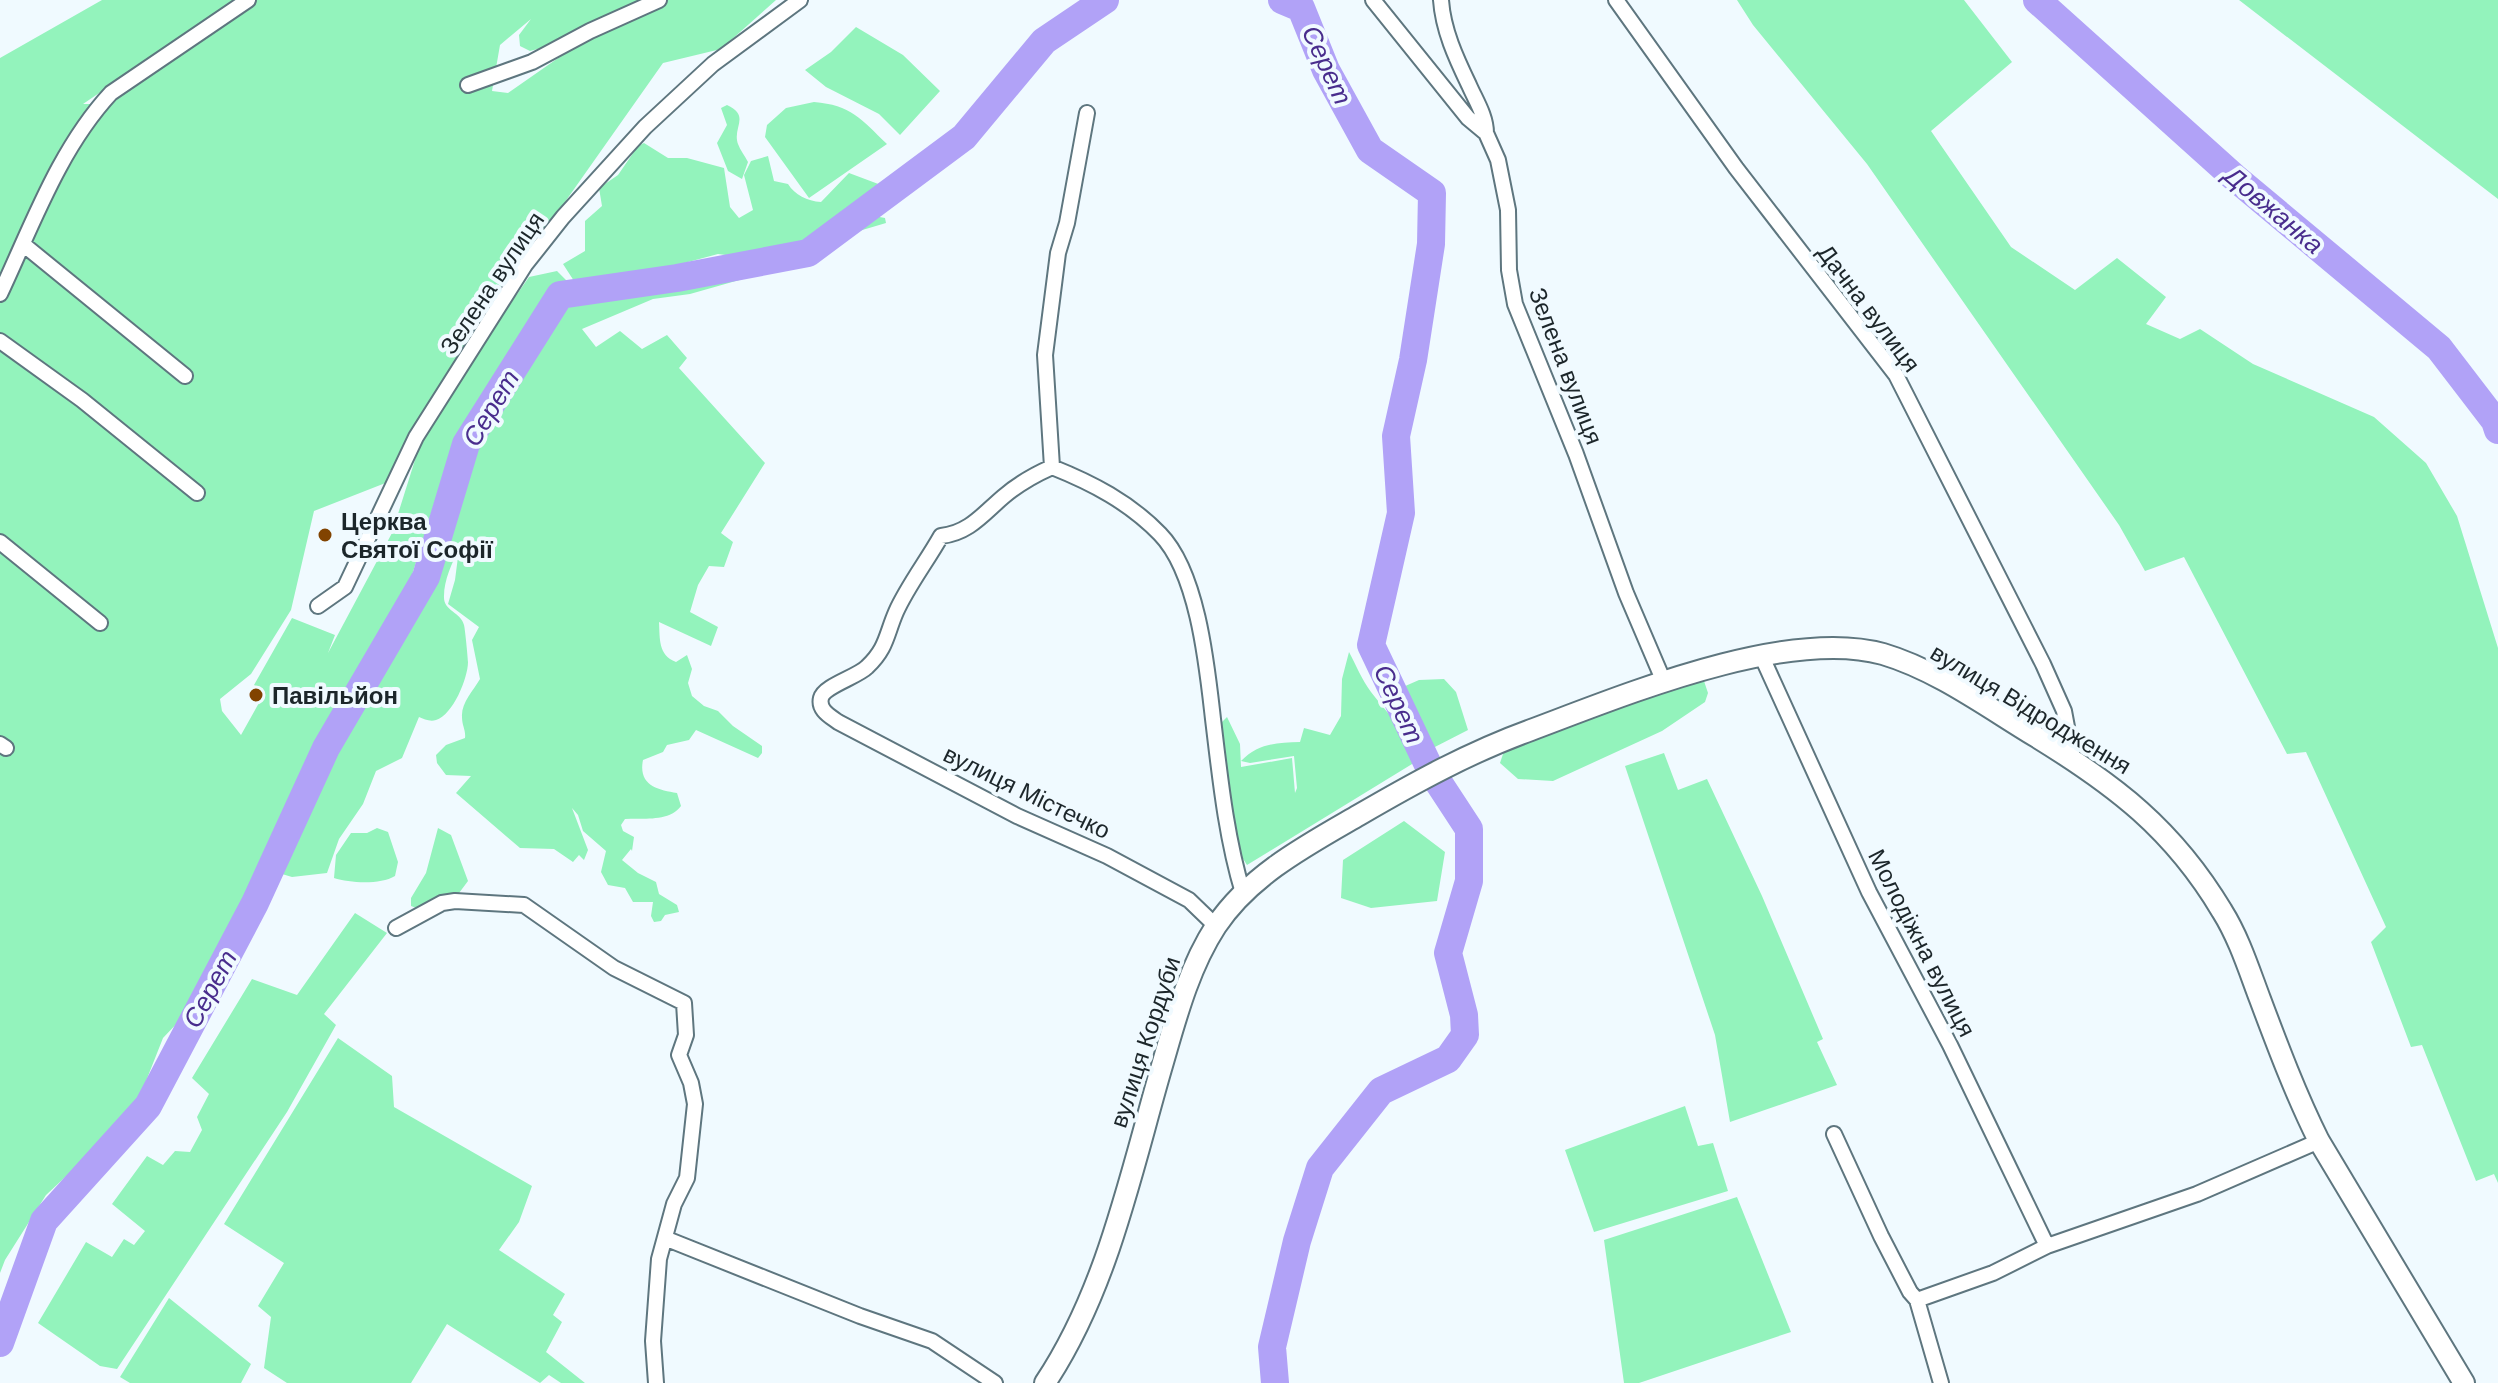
<svg xmlns="http://www.w3.org/2000/svg" width="2498" height="1383" font-family="Helvetica,sans-serif">
<style>
.green{fill:#93f3bc}
.lines{fill:none;stroke-linecap:round;stroke-linejoin:round}
.river{stroke:#b1a2f7;stroke-width:28}
.street-casing{stroke:#5e767f;stroke-width:18}
.secondary-casing{stroke:#5e767f;stroke-width:24}
.street{stroke:#fff;stroke-width:14}
.secondary{stroke:#fff;stroke-width:20}
.poi-dot{fill:#814301;stroke:#f0faff;stroke-width:3}
.labels{text-anchor:middle;dominant-baseline:central;stroke-width:8;stroke-linejoin:round;paint-order:stroke}
.street-label{font-size:24px;fill:#1c262a;stroke:#f0faff}
.poi-label{font-size:24px;font-weight:bold;fill:#1c262a;stroke:#f0faff;text-anchor:start}
.water-label{font-size:26px;font-style:italic;fill:#492d8d;stroke:#f0faff}
</style>
<rect width="100%" height="100%" fill="#f0faff"/>
<!-- green -->
<path class="green" d="M 102,0 L 236,0 L 83,104 L 91,104 L 239,0 L 647,0 L 553,45 L 530,51 L 520,46 L 519,35 L 531,19 L 500,45 L 492,91 L 508,93 L 617,17 L 657,0 L 776,0 L 721,49 L 663,63 L 481,321 L 388,482 L 314,511 L 291,610 L 251,674 L 220,699 L 222,711 L 241,735 L 265,692 L 254,685 L 292,618 L 335,635 L 328,653 L 392,533 L 426,425 L 529,277 L 557,271 L 567,281 L 543,301 L 535,330 L 454,439 L 396,627 L 373,649 L 333,733 L 297,782 L 201,998 L 163,1038 L 133,1114 L 46,1195 L 5,1260 L 0,1273 L 0,58 Z
M 1737,0 L 1964,0 L 2012,62 L 1931,131 L 2011,247 L 2075,290 L 2117,258 L 2166,297 L 2146,324 L 2180,339 L 2200,329 L 2253,364 L 2374,417 L 2426,463 L 2457,516 L 2498,648 L 2498,1183 L 2494,1174 L 2476,1181 L 2422,1045 L 2411,1047 L 2371,942 L 2386,927 L 2306,752 L 2287,754 L 2184,557 L 2145,571 L 2119,525 L 1867,164 L 1753,25 Z
M 2239,0 L 2498,0 L 2498,199 Z
M 856,27 L 903,55 L 940,91 L 900,135 L 879,114 L 826,87 L 805,70 L 831,52 Z
M 814,102 C 851,105 861,119 887,144 L 809,198 L 765,137 L 767,125 L 786,108 Z
M 727,105 C 751,116 732,127 738,144 C 740,150 745,156 748,162 L 742,179 L 728,171 L 717,143 L 727,125 L 721,108 Z
M 644,143 L 668,158 L 687,158 L 724,168 L 730,207 L 739,218 L 753,210 L 744,175 L 751,161 L 768,156 L 774,181 L 788,184 C 795,195 807,201 821,202 L 849,173 L 881,185 L 882,192 L 856,219 L 815,241 L 733,256 L 718,254 L 647,273 L 574,281 L 563,264 L 585,251 L 585,221 L 602,206 L 599,188 L 618,175 L 638,146 Z
M 869,215 L 885,218 L 886,223 L 859,231 L 814,259 L 690,294 L 653,299 L 582,329 L 596,347 L 620,331 L 642,349 L 667,335 L 687,358 L 679,368 L 765,463 L 721,533 L 733,542 L 724,567 L 709,566 L 698,585 L 690,612 L 718,627 L 711,646 L 659,622 C 660,639 658,655 676,662 L 687,655 L 692,669 L 688,683 L 692,696 L 704,706 L 718,711 L 733,726 L 762,746 L 762,753 L 758,758 L 696,730 L 689,740 L 667,745 L 663,752 L 643,760 C 638,785 657,790 677,793 L 681,806 C 669,822 644,818 625,819 L 621,825 L 623,831 L 634,837 L 632,851 L 631,849 L 622,860 L 638,873 L 656,882 L 659,894 L 677,905 L 679,912 L 665,915 L 661,921 L 654,922 L 651,916 L 653,902 L 633,902 L 625,888 L 608,885 L 601,872 L 606,851 L 583,831 L 578,815 L 572,808 L 588,850 L 584,860 L 579,855 L 573,862 L 554,849 L 520,848 L 456,793 L 471,776 L 446,775 L 437,763 L 436,755 L 446,745 L 465,738 C 466,730 462,726 462,717 C 461,703 473,691 480,679 L 472,640 L 479,627 L 448,604 L 455,580 L 459,549 C 452,563 444,580 444,596 C 443,611 461,612 464,625 C 465,628 468,659 468,662 C 468,678 453,715 436,720 C 430,722 424,719 419,717 L 402,758 L 376,771 L 363,804 L 339,839 L 327,873 L 292,877 L 282,874 L 275,852 L 279,842 L 290,834 L 293,821 L 307,813 L 307,803 L 335,734 L 368,685 L 389,643 L 403,626 L 406,612 L 417,600 L 438,554 L 431,536 L 470,435 L 547,317 L 565,304 L 606,289 L 698,274 L 742,261 L 810,248 Z
M 1349,652 C 1356,665 1362,680 1371,692 C 1389,715 1407,733 1417,761 L 1247,865 L 1240,854 L 1219,725 L 1227,717 L 1240,744 L 1241,767 L 1292,758 L 1295,793 L 1297,788 L 1294,756 L 1250,763 L 1241,761 C 1259,743 1276,743 1300,742 L 1304,728 L 1330,735 L 1341,716 L 1342,679 Z
M 1684,672 L 1704,681 L 1708,693 L 1705,702 L 1662,731 L 1553,781 L 1518,779 L 1500,763 L 1506,745 Z
M 1444,679 L 1456,692 L 1468,730 L 1429,750 L 1412,724 L 1403,687 L 1419,680 Z
M 1664,753 L 1678,790 L 1707,779 L 1762,896 L 1823,1039 L 1817,1042 L 1837,1085 L 1730,1122 L 1715,1035 L 1625,766 Z
M 1404,821 L 1445,852 L 1437,901 L 1371,908 L 1341,898 L 1343,860 Z
M 377,828 L 388,832 L 398,862 L 395,876 C 380,885 350,883 334,878 L 336,855 L 351,833 L 367,833 Z
M 438,828 L 451,835 L 468,881 L 459,893 L 416,908 L 411,906 L 411,898 L 426,873 Z
M 355,913 L 387,933 L 324,1014 L 336,1025 L 287,1112 L 117,1369 L 100,1366 L 38,1323 L 86,1242 L 112,1257 L 124,1239 L 134,1245 L 145,1231 L 112,1204 L 147,1156 L 163,1165 L 175,1151 L 190,1152 L 202,1130 L 197,1117 L 209,1094 L 192,1078 L 252,979 L 297,995 Z
M 338,1038 L 392,1076 L 394,1107 L 532,1186 L 519,1222 L 499,1250 L 565,1294 L 553,1315 L 562,1322 L 546,1352 L 585,1383 L 561,1383 L 549,1375 L 540,1383 L 447,1324 L 411,1383 L 287,1383 L 264,1368 L 271,1317 L 258,1306 L 284,1263 L 224,1224 Z
M 1685,1106 L 1698,1146 L 1713,1143 L 1728,1191 L 1594,1232 L 1565,1150 Z
M 1737,1197 L 1791,1332 L 1639,1383 L 1624,1383 L 1604,1240 Z
M 169,1298 L 251,1364 L 241,1383 L 130,1383 L 120,1377 Z"/>
<g class="lines">
<!-- river -->
<path class="river" d="M 2037,0 L 2234,177 L 2439,348 L 2495,421 L 2498,430
M 0,1343 L 44,1221 L 148,1106 L 255,903 L 326,748 L 426,577 L 466,444 L 560,295 L 677,278 L 808,253 L 964,137 L 1044,41 L 1105,0
M 1275,1383 L 1272,1347 L 1297,1241 L 1320,1168 L 1381,1091 L 1448,1059 L 1465,1035 L 1464,1015 L 1448,953 L 1469,881 L 1469,829 L 1431,771 L 1371,645 L 1401,513 L 1396,436 L 1413,360 L 1431,244 L 1432,193 L 1370,150 L 1326,70 L 1301,8 L 1282,0"/>
<defs>
<path id="street" d="M 1373,0 L 1468,118 L 1486,133 L 1498,160 L 1508,210 L 1509,270 L 1515,304 L 1576,454 L 1626,593 L 1664,682
M 1441,0 C 1443,30 1456,58 1469,85 C 1476,101 1486,116 1486,133
M 1616,0 L 1736,168 L 1896,375 L 2043,664 L 2064,711 L 2073,759
M 468,85 L 532,62 L 590,31 L 659,0
M 24,245 L 185,376
M 0,294 C 32,226 59,149 111,93 L 248,0
M 0,341 L 82,400 L 197,493
M 1052,467 L 1045,355 L 1058,253 L 1067,223 L 1087,113
M 0,542 L 100,623
M 318,606 L 345,587 L 416,437 L 525,265 L 563,217 L 645,127 L 713,64 L 800,0
M 1762,657 L 1869,892 L 1950,1045 L 2047,1246
M 0,744 L 6,748
M 1216,926 L 1189,900 L 1107,856 L 1017,816 L 838,722 C 830,716 818,710 821,698 C 824,686 857,677 867,667 C 887,648 886,635 896,612 C 907,587 927,561 941,536 C 969,533 983,514 1003,497 C 1018,484 1034,475 1052,467 C 1092,483 1129,502 1160,534 C 1198,573 1207,666 1213,719 C 1220,777 1226,837 1243,893
M 396,928 L 442,903 L 455,901 L 524,905 L 614,968 L 684,1003 L 686,1035 L 679,1055 L 691,1083 L 695,1104 L 687,1178 L 674,1204 L 659,1259 L 653,1341 L 656,1383
M 1834,1134 L 1881,1236 L 1910,1292 L 1917,1300 L 1941,1383
M 667,1239 L 860,1316 L 932,1341 L 995,1383
M 1917,1300 L 1993,1273 L 2047,1246 L 2197,1194 L 2319,1141"/>
<path id="secondary" d="M 1045,1383 C 1107,1290 1130,1176 1161,1069 C 1175,1021 1188,969 1216,926 C 1250,875 1307,845 1359,815 C 1414,783 1470,752 1531,730 C 1622,696 1787,627 1883,654 C 1937,670 1987,707 2035,736 C 2115,785 2173,829 2222,911 C 2239,938 2249,970 2260,999 C 2278,1047 2296,1095 2319,1141 L 2464,1383"/>
</defs>
<!-- street casing -->
<use href="#street" class="street-casing"/>
<!-- secondary casing -->
<use href="#secondary" class="secondary-casing"/>
<!-- street -->
<use href="#street" class="street"/>
<!-- secondary -->
<use href="#secondary" class="secondary"/>
</g>
<!-- markers -->
<g class="poi-dot">
<circle cx="325" cy="535" r="8"/>
<circle cx="256" cy="695" r="8"/>
</g>
<g class="labels">
<!-- street labels -->
<g class="street-label">
<text transform="translate(492 283) rotate(-56)">Зелена вулиця</text>
<text transform="translate(1869 308) rotate(53)">Дачна вулиця</text>
<text transform="translate(1566 366) rotate(69)">Зелена вулиця</text>
<text transform="translate(2031 709) rotate(31)">вулиця Відродження</text>
<text transform="translate(1027 792) rotate(26)">вулиця Містечко</text>
<text transform="translate(1922 943) rotate(63)">Молодіжна вулиця</text>
<text transform="translate(1145 1042) rotate(-72)">вулиця Кордуби</text>
</g>
<!-- poi labels -->
<g class="poi-label">
<text x="341" y="521">Церква<tspan x="341" dy="28">Святої Софії</tspan></text>
<text x="272" y="695">Павільйон</text>
</g>
<!-- water labels -->
<g class="water-label">
<text transform="translate(1327 65) rotate(65)">Серет</text>
<text transform="translate(2274 210) rotate(40)">Довжанка</text>
<text transform="translate(491 408) rotate(-59)">Серет</text>
<text transform="translate(1399 704) rotate(65)">Серет</text>
<text transform="translate(210 989) rotate(-62)">Серет</text>
</g>
</g>
</svg>
